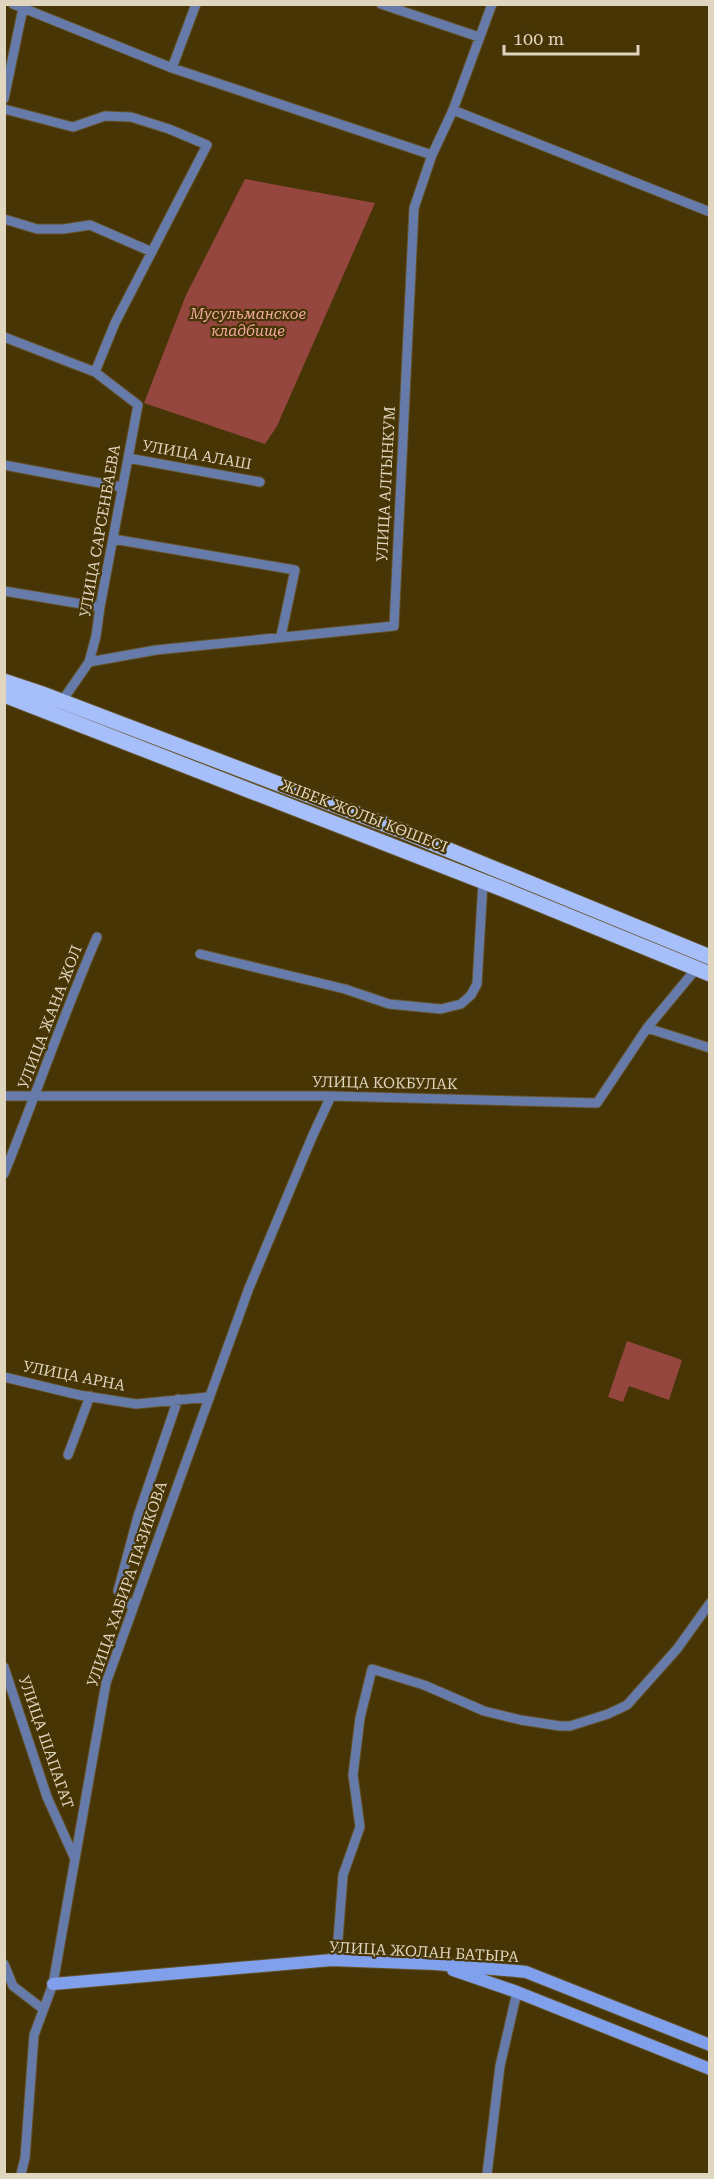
<svg xmlns="http://www.w3.org/2000/svg" width="714" height="2179" font-family="'Roboto Serif',serif">
<style>
.green{fill:#95463f}
.lines{fill:none;stroke-linecap:round;stroke-linejoin:round}
.street-casing{stroke:#635227;stroke-width:11}
.secondary-casing{stroke:#635227;stroke-width:14}
.primary-casing{stroke:#635227;stroke-width:17}
.street{stroke:#677bab;stroke-width:9}
.secondary{stroke:#81a0ec;stroke-width:12}
.primary{stroke:#a6bef9;stroke-width:15}
.labels{text-anchor:middle;dominant-baseline:central;stroke-width:4.5;stroke-linejoin:round;paint-order:stroke}
.park-label{font-size:15px;font-style:italic;fill:#f0a9a0;stroke:#473506}
.street-label{font-size:15px;fill:#e0d6bf;stroke:#473506}
</style>
<rect width="100%" height="100%" fill="#473506"/>
<!-- green -->
<path class="green" d="M 245,179 L 375,203 L 277,426 L 265,444 L 144,403 L 186,295 Z
M 627,1341 L 682,1360 L 669,1400 L 629,1386 L 623,1402 L 608,1397 Z"/>
<g class="lines">
<defs>
<path id="street" d="M 13,4 L 172,68 L 432,155
M 381,4 L 479,37
M 172,68 L 196,4
M 4,99 L 23,8
M 4,109 L 73,127 L 105,116 L 131,117 L 169,129 L 207,145 L 115,323 L 95,372
M 453,110 L 710,212
M 4,219 L 37,229 L 64,229 L 90,225 L 152,252
M 4,337 L 95,372 L 138,405 L 100,607 L 96,636 L 89,662
M 128,458 L 260,482
M 4,465 L 121,487
M 113,539 L 295,570 L 281,636
M 4,591 L 100,607
M 62,701 L 89,662 L 156,650 L 394,626 L 414,208 L 432,155 L 453,110 L 492,4
M 200,954 L 345,989 L 389,1004 L 441,1009 L 461,1004 L 471,995 L 477,984 L 483,882
M 647,1028 L 710,1048
M 4,1096 L 331,1096 L 597,1103 L 647,1028 L 696,969
M 4,1174 C 36,1095 63,1015 97,937
M 4,1377 L 79,1395 L 136,1404 L 209,1397
M 68,1455 L 90,1396
M 133,1608 L 118,1591 L 138,1516 L 178,1399
M 4,1667 L 47,1797 L 75,1859
M 332,1960 L 338,1940 L 343,1875 L 360,1827 L 353,1775 L 360,1718 L 372,1669 L 424,1685 L 484,1711 L 521,1720 L 560,1726 L 570,1726 L 608,1714 L 627,1705 L 677,1649 L 710,1603
M 4,1964 L 13,1986 L 43,2009
M 21,2174 L 25,2158 L 34,2035 L 53,1984 L 106,1683 L 249,1288 L 312,1137 L 331,1096
M 487,2174 L 500,2066 L 517,1992"/>
<path id="secondary" d="M 453,1970 L 517,1992 L 710,2069
M 53,1984 L 332,1960 L 435,1964 L 517,1971 L 526,1972 L 710,2045"/>
<path id="primary" d="M 4,681 L 40,693 L 405,832 L 710,957
M 4,695 L 505,890 L 710,974"/>
</defs>
<!-- street casing -->
<use href="#street" class="street-casing"/>
<!-- secondary casing -->
<use href="#secondary" class="secondary-casing"/>
<!-- primary casing -->
<use href="#primary" class="primary-casing"/>
<!-- street -->
<use href="#street" class="street"/>
<!-- secondary -->
<use href="#secondary" class="secondary"/>
<!-- primary -->
<use href="#primary" class="primary"/>
</g>
<g class="labels">
<!-- park labels -->
<g class="park-label">
<text x="248" y="314">Мусульманское<tspan x="248" dy="17">кладбище</tspan></text>
</g>
<!-- street labels -->
<g class="street-label">
<text transform="translate(197 455) rotate(10)">УЛИЦА АЛАШ</text>
<text transform="translate(386 484) rotate(-87)">УЛИЦА АЛТЫНКУМ</text>
<text transform="translate(100 531) rotate(-80)">УЛИЦА САРСЕНБАЕВА</text>
<text transform="translate(364 816) rotate(21)">ЖІБЕК ЖОЛЫ КӨШЕСІ</text>
<text transform="translate(50 1017) rotate(-69)">УЛИЦА ЖАНА ЖОЛ</text>
<text transform="translate(385 1083) rotate(1)">УЛИЦА КОКБУЛАК</text>
<text transform="translate(74 1376) rotate(11)">УЛИЦА АРНА</text>
<text transform="translate(127 1584) rotate(-71)">УЛИЦА ХАБИРА ПАЗИКОВА</text>
<text transform="translate(46 1742) rotate(71)">УЛИЦА ШАПАГАТ</text>
<text transform="translate(424 1952) rotate(3)">УЛИЦА ЖОЛАН БАТЫРА</text>
</g>
</g>
<!-- border -->
<rect width="714" height="2179" fill="none" stroke="#e0d6bf" stroke-width="12"/>
<!-- scale -->
<path d="M504 45v9h134v-9" fill="none" stroke="#e0d6bf" stroke-width="3"/>
<text x="513" y="45" font-size="18" fill="#e0d6bf" stroke="#473506" stroke-width="4.5" paint-order="stroke">100 m</text>
</svg>
